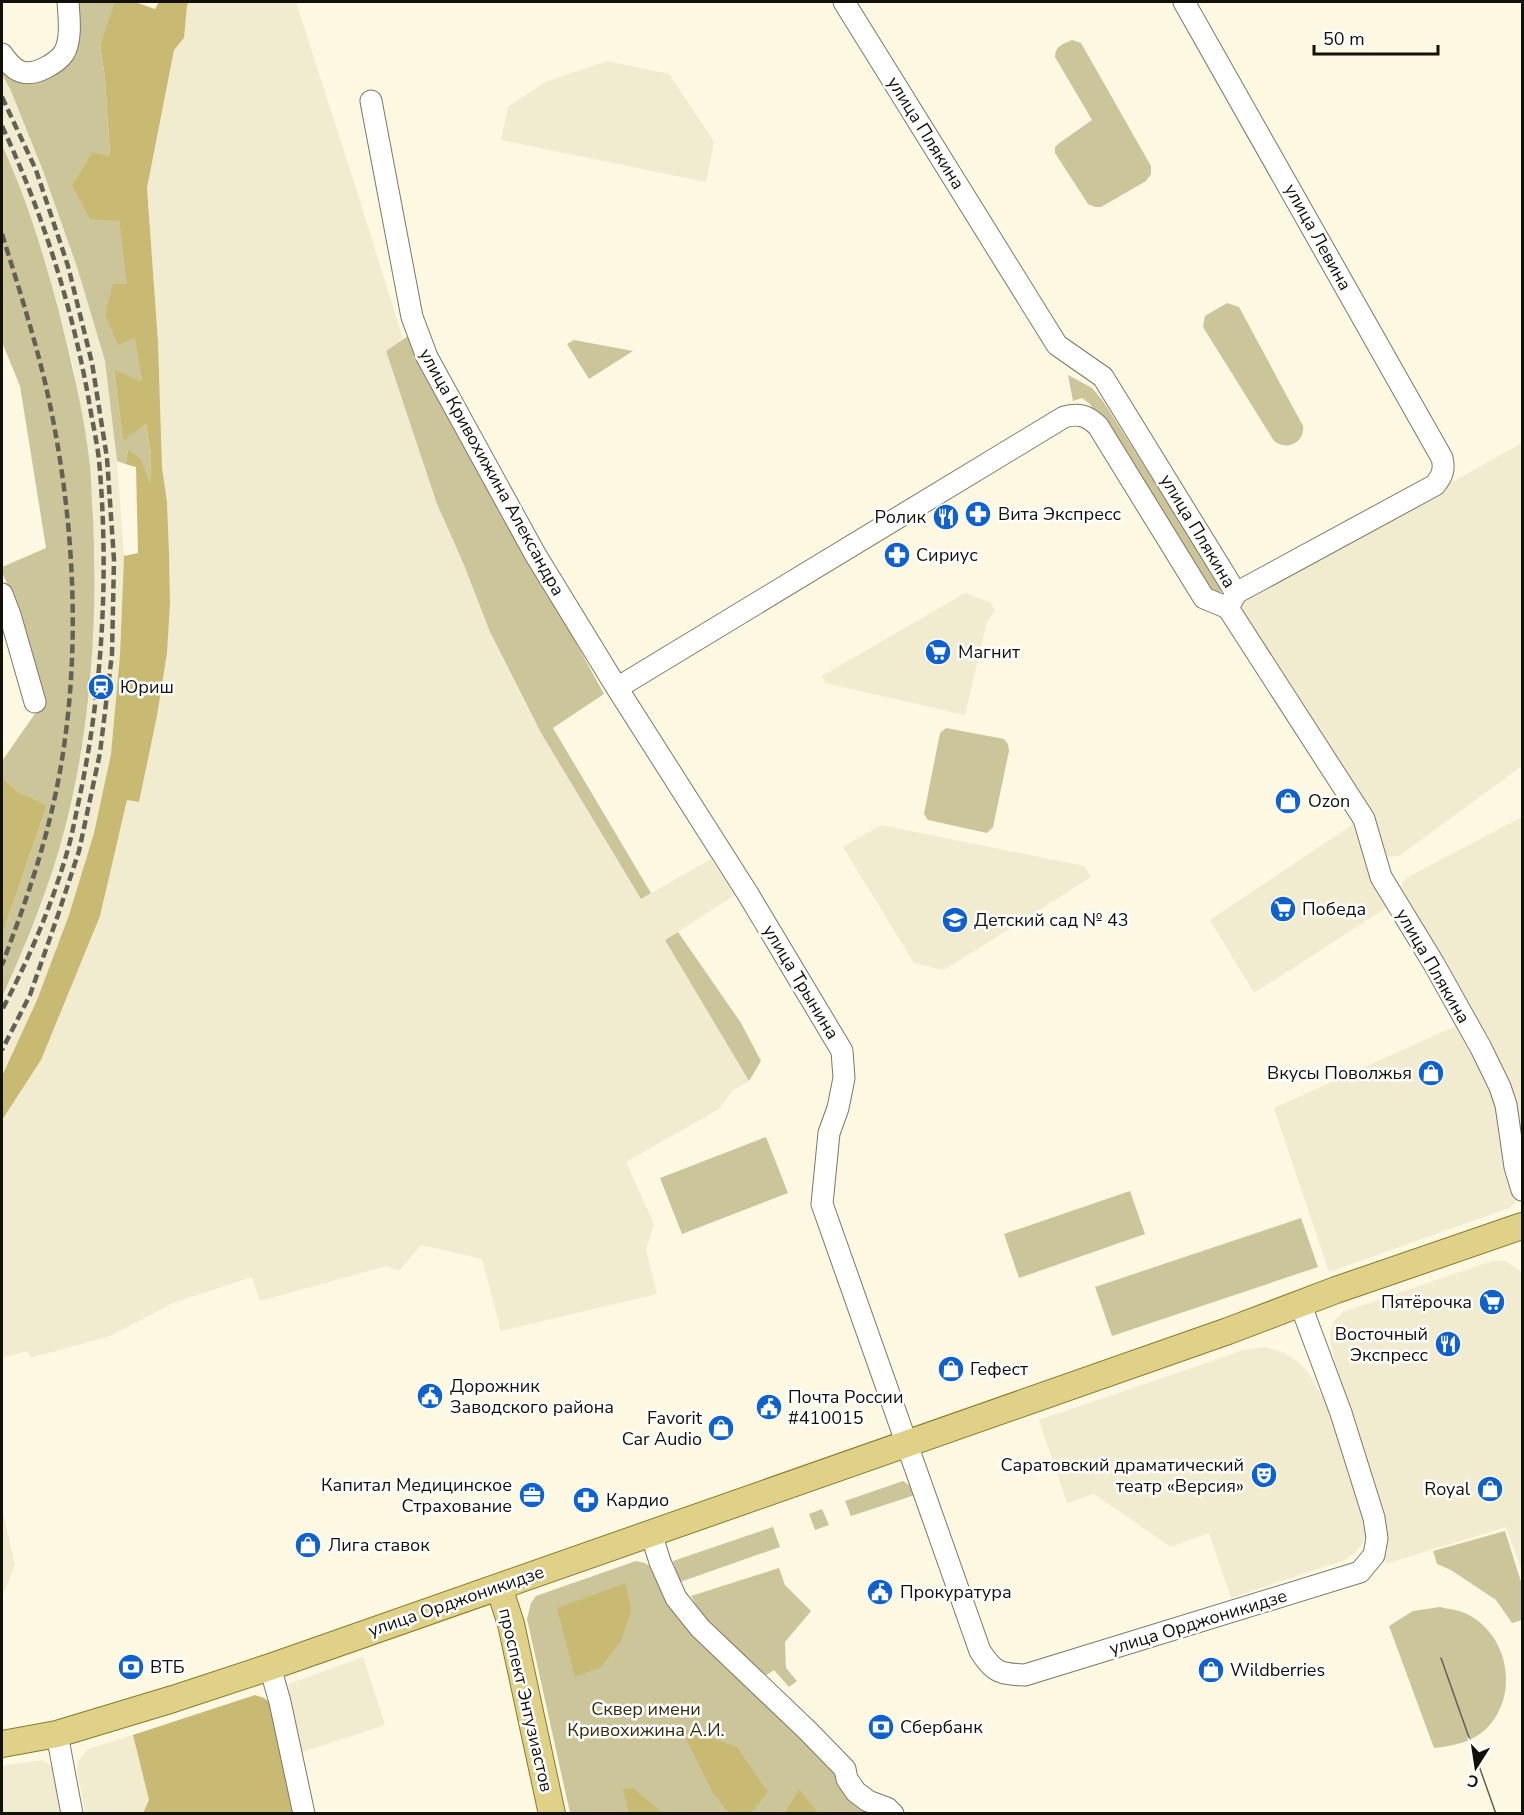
<svg xmlns="http://www.w3.org/2000/svg" width="1524" height="1815" font-family="'Nunito Sans',sans-serif">
<style>
.built{fill:#f1eccf}
.green{fill:#cdc59a}
.forest{fill:#c8ba73}
.lines{fill:none;stroke-linecap:round;stroke-linejoin:round}
.minor-casing{stroke:#7c7966;stroke-width:23}
.major-casing{stroke:#897a28;stroke-width:28}
.minor{stroke:#fff;stroke-width:21}
.major{stroke:#dfd188;stroke-width:26}
.tram{stroke:#636155;stroke-width:1.5}
.rail{stroke:#636155;stroke-width:4.5;stroke-dasharray:9 4.5;stroke-linecap:butt}
.labels{text-anchor:middle;dominant-baseline:central;stroke-width:5;stroke-linejoin:round;paint-order:stroke}
.street-label{font-size:18px;fill:#111009;stroke:#fff}
.poi-label{font-size:18px;fill:#111009;stroke:#fff;text-anchor:start}
.park-label{font-size:18px;fill:#332d0c;stroke:#fff}
</style>
<rect width="100%" height="100%" fill="#fcf8e2"/>
<!-- built -->
<path class="built" d="M 189,2 L 296,2 L 353,179 L 403,339 L 386,351 L 443,519 L 464,565 L 490,632 L 524,701 L 541,733 L 641,899 L 711,859 L 735,895 L 665,940 L 749,1081 L 732,1091 L 719,1109 L 626,1162 L 654,1224 L 646,1250 L 657,1294 L 501,1331 L 482,1259 L 421,1245 L 399,1271 L 387,1266 L 260,1301 L 252,1277 L 173,1303 L 110,1336 L 30,1358 L 28,1351 L 2,1358 L 2,1120 L 41,1060 L 121,828 L 127,800 L 139,802 L 157,716 L 167,653 L 170,604 L 169,553 L 167,502 L 162,467 L 158,342 L 147,188 L 174,50 L 184,38 L 187,6 Z
M 607,61 L 669,74 L 714,142 L 706,182 L 501,140 L 508,107 L 547,81 Z
M 2,74 L 11,91 L 43,171 L 77,267 L 105,361 L 117,461 L 124,556 L 120,654 L 111,754 L 94,833 L 69,915 L 37,1000 L 2,1076 L 2,997 L 42,903 L 60,845 L 74,789 L 91,684 L 95,562 L 89,459 L 73,365 L 48,272 L 15,174 L 2,145 Z
M 1522,443 L 1522,766 L 1399,856 L 1388,857 L 1382,848 L 1242,613 L 1242,605 L 1246,597 Z
M 965,593 L 990,602 L 995,611 L 987,622 L 965,715 L 825,683 L 822,676 Z
M 1522,817 L 1522,1165 L 1510,1082 L 1401,889 L 1402,883 L 1408,877 Z
M 1356,822 L 1389,906 L 1254,993 L 1210,920 Z
M 881,825 L 1084,866 L 1091,877 L 944,970 L 914,963 L 843,847 Z
M 1458,1025 L 1493,1089 L 1516,1195 L 1515,1203 L 1509,1208 L 1329,1272 L 1274,1108 Z
M 1492,1261 L 1505,1261 L 1522,1272 L 1522,1571 L 1506,1527 L 1385,1564 L 1388,1540 L 1383,1517 L 1347,1411 L 1331,1345 L 1330,1333 L 1334,1321 L 1343,1312 Z
M 1264,1347 L 1283,1352 L 1297,1361 L 1307,1371 L 1334,1416 L 1367,1531 L 1363,1542 L 1356,1552 L 1345,1560 L 1231,1598 L 1209,1533 L 1171,1547 L 1094,1494 L 1067,1503 L 1039,1420 L 1244,1350 Z
M 2,1508 L 15,1565 L 2,1597 Z
M 363,1657 L 385,1725 L 302,1752 L 288,1698 L 289,1684 Z
M 133,1735 L 149,1800 L 143,1813 L 85,1813 L 77,1770 L 79,1760 L 88,1749 Z
M 43,1760 L 53,1768 L 62,1813 L 2,1813 L 2,1766 Z"/>
<!-- green -->
<path class="green" d="M 72,2 L 115,2 L 115,5 L 100,45 L 105,78 L 110,157 L 142,381 L 114,371 L 123,440 L 146,424 L 151,454 L 150,485 L 128,450 L 125,464 L 117,461 L 105,361 L 77,267 L 43,171 L 11,91 L 2,74 L 2,61 L 54,69 Z
M 1072,40 L 1081,43 L 1151,166 L 1151,174 L 1146,181 L 1101,207 L 1095,207 L 1088,204 L 1055,153 L 1055,147 L 1058,144 L 1092,120 L 1055,57 C 1055,46 1063,44 1072,40 Z
M 2,145 C 26,197 43,252 58,308 C 70,357 83,408 89,458 C 92,478 91,498 93,517 C 98,621 91,727 65,828 C 50,886 27,942 2,997 L 2,936 L 47,805 L 17,791 L 2,778 L 2,761 L 41,705 L 19,612 L 2,572 L 2,567 L 46,548 L 20,386 L 2,342 Z
M 1227,303 L 1239,307 L 1303,426 C 1305,443 1286,451 1274,441 L 1203,327 L 1205,316 Z
M 408,336 L 604,694 L 553,728 L 651,893 L 641,899 L 541,733 L 490,632 L 464,565 L 437,504 L 386,351 Z
M 574,340 L 633,351 L 589,379 L 567,344 Z
M 1068,375 L 1092,388 L 1103,401 L 1220,585 L 1221,592 L 1218,595 L 1207,591 L 1090,404 L 1082,398 L 1073,401 Z
M 946,728 L 1004,739 L 1008,744 L 1009,751 L 993,827 L 987,833 L 928,820 L 924,814 L 940,733 Z
M 678,932 L 741,1023 L 761,1061 L 749,1081 L 665,940 Z
M 766,1137 L 788,1193 L 682,1234 L 660,1178 Z
M 1130,1191 L 1145,1234 L 1019,1278 L 1004,1234 Z
M 1301,1218 L 1318,1267 L 1112,1336 L 1095,1287 Z
M 903,1481 L 909,1485 L 915,1495 L 851,1516 L 845,1501 Z
M 822,1509 L 829,1525 L 815,1530 L 809,1514 Z
M 773,1527 L 780,1547 L 680,1582 L 673,1561 Z
M 1505,1531 L 1522,1585 L 1522,1620 L 1512,1623 L 1496,1600 L 1451,1570 L 1437,1564 L 1433,1551 Z
M 636,1561 L 645,1563 L 651,1567 L 880,1813 L 570,1813 L 527,1619 L 531,1603 L 536,1596 Z
M 779,1568 L 785,1585 L 811,1611 L 785,1642 L 786,1668 L 797,1681 L 789,1687 L 774,1670 L 765,1676 L 704,1618 L 691,1596 Z
M 1440,1607 C 1448,1609 1459,1610 1467,1614 C 1509,1635 1520,1695 1486,1729 C 1472,1742 1453,1746 1434,1748 L 1389,1626 L 1413,1611 Z"/>
<!-- forest -->
<path class="forest" d="M 115,2 L 135,2 L 155,9 L 159,2 L 189,2 L 187,6 L 184,38 L 174,50 L 147,188 L 158,342 L 162,467 L 167,502 L 169,553 L 170,604 L 167,653 L 157,716 L 139,802 L 127,800 L 100,916 L 41,1060 L 2,1120 L 2,1140 L 2,1076 L 37,1000 L 69,915 L 94,833 L 111,754 L 120,654 L 124,556 L 138,553 L 136,467 L 125,464 L 128,450 L 140,458 L 150,483 L 151,454 L 146,424 L 123,441 L 114,370 L 142,381 L 135,338 L 118,345 L 105,315 L 113,284 L 127,284 L 119,221 L 90,219 L 72,185 L 92,153 L 110,156 L 105,78 L 100,45 Z
M 2,778 L 17,791 L 47,805 L 2,936 Z
M 626,1583 L 631,1611 L 621,1641 L 601,1667 L 575,1677 L 557,1608 Z
M 255,1695 L 264,1698 L 273,1705 L 297,1813 L 143,1813 L 149,1800 L 133,1735 Z
M 680,1727 L 737,1747 L 768,1792 L 751,1813 L 729,1813 L 713,1793 Z
M 633,1788 L 663,1813 L 629,1813 L 623,1789 Z
M 799,1789 L 818,1813 L 785,1813 Z"/>
<g class="lines">
<defs>
<path id="minor" d="M 844,2 L 1057,345 L 1103,377 L 1236,593 L 1228,608 L 1364,819 L 1381,877 L 1434,964 L 1481,1048 L 1500,1087 L 1506,1105 L 1515,1167 L 1522,1190
M 1184,2 L 1442,458 C 1445,470 1442,476 1435,485 L 1236,593
M 2,54 C 14,72 25,78 45,68 C 51,65 60,59 64,53 C 72,39 69,17 68,2
M 371,101 L 412,317 L 427,357 L 535,554 L 617,688 L 748,894 L 842,1051 L 844,1078 L 838,1108 L 829,1133 L 822,1204 L 980,1651 C 994,1673 1000,1674 1025,1675 L 1360,1572 L 1374,1555 L 1377,1538 L 1374,1518 L 1341,1413 L 1300,1303
M 2,594 L 10,615 L 35,702
M 617,688 L 1064,417 C 1078,413 1087,415 1098,426 L 1204,598 L 1228,608
M 651,1533 L 660,1562 L 676,1598 L 700,1628 L 807,1730 L 845,1769 L 847,1779 L 856,1792 L 868,1801 L 887,1808 L 893,1814
M 270,1667 L 280,1702 L 304,1814
M 57,1734 L 72,1814"/>
<path id="major" d="M 499,1587 L 511,1624 L 552,1814
M 2,1744 L 57,1734 L 173,1699 L 270,1667 L 1228,1331 L 1336,1290 L 1522,1226"/>
</defs>
<!-- minor casing -->
<use href="#minor" class="minor-casing"/>
<!-- major casing -->
<use href="#major" class="major-casing"/>
<!-- minor -->
<use href="#minor" class="minor"/>
<!-- major -->
<use href="#major" class="major"/>
<!-- tram -->
<path class="tram" d="M 1441,1658 L 1496,1814"/>
<!-- rail -->
<path class="rail" d="M 2,97 L 36,170 L 68,266 L 92,363 L 107,458 L 114,560 L 112,654 L 100,753 L 79,851 L 58,915 L 30,995 L 2,1050
M 2,126 C 43,214 72,306 89,401 C 92,421 97,441 99,460 C 109,571 103,686 80,795 C 76,813 73,831 68,849 C 52,905 29,959 2,1010
M 2,234 C 17,282 32,329 44,378 C 77,518 85,678 50,818 C 38,868 20,917 2,965"/>
</g>
<!-- icons -->
<defs>
<symbol id="pharmacy-disc" viewBox="-11 -11 22 22"><circle r="9.5" fill="#1061cb" stroke="#fff"/><path d="M-2-6h4v4h4v4h-4v4h-4v-4h-4v-4h4Z" fill="#fff"/></symbol>
<symbol id="restaurant-disc" viewBox="-11 -11 22 22"><circle r="9.5" fill="#1061cb" stroke="#fff"/><path d="M-5-6h1v4h1v-4h1v4h1v-4h1v5L-1.5 .5V6h-2V.5L-5-1ZM5-6V6H3V1.5H1.5Q1.5-4 5-6Z" fill="#fff"/></symbol>
<symbol id="supermarket-disc" viewBox="-11 -11 22 22"><circle r="9.5" fill="#1061cb" stroke="#fff"/><path d="M-6-5.5h2.5l.6 2H6L4.5 2H-2.5L-4.4-4H-6ZM-1.5 3.2a1.3 1.3 0 1 0 .1 0ZM3 3.2a1.3 1.3 0 1 0 .1 0Z" fill="#fff"/></symbol>
<symbol id="station-disc" viewBox="-11 -11 22 22"><circle r="9.5" fill="#1061cb" stroke="#fff"/><path d="M-3-6H3Q5-6 5-4V2Q5 4 3 4L4.5 6H3L1.5 4h-3L-3 6H-4.5L-3 4Q-5 4-5 2V-4Q-5-6-3-6ZM-3.5-4v3h7v-3ZM-3.5 1v1.5H-2V1ZM2 1v1.5H3.5V1Z" fill="#fff"/></symbol>
<symbol id="shop-disc" viewBox="-11 -11 22 22"><circle r="9.5" fill="#1061cb" stroke="#fff"/><path d="M-5-2.5h2.3a2.7 3.5 0 0 1 5.4 0H5L5.5 6h-11ZM-1.5-2.5h3a1.5 2.3 0 0 0-3 0Z" fill="#fff"/></symbol>
<symbol id="school-disc" viewBox="-11 -11 22 22"><circle r="9.5" fill="#1061cb" stroke="#fff"/><path d="M0-5L7-2L0 1L-7-2ZM-4 1L0 2.5L4 1V4Q0 6-4 4Z" fill="#fff"/></symbol>
<symbol id="civic-disc" viewBox="-11 -11 22 22"><circle r="9.5" fill="#1061cb" stroke="#fff"/><path d="M-.6-6.5H3V-4.5H.6V-3L4-1V1h2V6H-6V1h2V-1L-.6-3ZM-1.2 2.5V6h2.4V2.5Z" fill="#fff"/></symbol>
<symbol id="theatre-disc" viewBox="-11 -11 22 22"><circle r="9.5" fill="#1061cb" stroke="#fff"/><path d="M-5-5.5Q0-4 5-5.5V0Q5 5 0 6Q-5 5-5 0ZM-3.3-2.5H-1v1.5H-3.3ZM1-2.5H3.3v1.5H1ZM-2.8 1Q0 5.5 2.8 1Z" fill="#fff"/></symbol>
<symbol id="office-disc" viewBox="-11 -11 22 22"><circle r="9.5" fill="#1061cb" stroke="#fff"/><path d="M-6-3h4V-5.5h4V-3h4V5H-6ZM-1-4.5V-3h2v-1.5ZM-6 0V1H6V0Z" fill="#fff"/></symbol>
<symbol id="bank-disc" viewBox="-11 -11 22 22"><circle r="9.5" fill="#1061cb" stroke="#fff"/><path d="M-6-4H6V4H-6ZM0-2.3a2.3 2.3 0 1 0 0 4.6a2.3 2.3 0 1 0 0-4.6Z" fill="#fff"/></symbol>
</defs>
<g fill-rule="evenodd">
<use href="#pharmacy-disc" x="963" y="499" width="30" height="30"/>
<use href="#restaurant-disc" x="931" y="502" width="30" height="30"/>
<use href="#pharmacy-disc" x="882" y="540" width="30" height="30"/>
<use href="#supermarket-disc" x="923" y="637" width="30" height="30"/>
<use href="#station-disc" x="86" y="672" width="30" height="30"/>
<use href="#shop-disc" x="1273" y="786" width="30" height="30"/>
<use href="#supermarket-disc" x="1268" y="894" width="30" height="30"/>
<use href="#school-disc" x="940" y="905" width="30" height="30"/>
<use href="#shop-disc" x="1416" y="1058" width="30" height="30"/>
<use href="#supermarket-disc" x="1477" y="1287" width="30" height="30"/>
<use href="#restaurant-disc" x="1433" y="1329" width="30" height="30"/>
<use href="#shop-disc" x="936" y="1354" width="30" height="30"/>
<use href="#civic-disc" x="415" y="1381" width="30" height="30"/>
<use href="#civic-disc" x="754" y="1392" width="30" height="30"/>
<use href="#shop-disc" x="706" y="1413" width="30" height="30"/>
<use href="#theatre-disc" x="1249" y="1460" width="30" height="30"/>
<use href="#shop-disc" x="1475" y="1474" width="30" height="30"/>
<use href="#office-disc" x="517" y="1480" width="30" height="30"/>
<use href="#pharmacy-disc" x="571" y="1485" width="30" height="30"/>
<use href="#shop-disc" x="293" y="1530" width="30" height="30"/>
<use href="#civic-disc" x="865" y="1577" width="30" height="30"/>
<use href="#bank-disc" x="116" y="1652" width="30" height="30"/>
<use href="#shop-disc" x="1196" y="1655" width="30" height="30"/>
<use href="#bank-disc" x="866" y="1712" width="30" height="30"/>
</g>
<g class="labels">
<!-- street labels -->
<g class="street-label">
<text transform="translate(926 133) rotate(58)">улица Плякина</text>
<text transform="translate(1318 237) rotate(61)">улица Левина</text>
<text transform="translate(492 472) rotate(61)">улица Кривохижина Александра</text>
<text transform="translate(1198 531) rotate(59)">улица Плякина</text>
<text transform="translate(1433 966) rotate(60)">улица Плякина</text>
<text transform="translate(801 982) rotate(59)">улица Трынина</text>
<text transform="translate(456 1601) rotate(-19)">улица Орджоникидзе</text>
<text transform="translate(1198 1622) rotate(-17)">улица Орджоникидзе</text>
<text transform="translate(526 1700) rotate(77)">проспект Энтузиастов</text>
</g>
<!-- poi labels -->
<g class="poi-label">
<text x="998" y="514">Вита Экспресс</text>
<text x="926" y="517" text-anchor="end">Ролик</text>
<text x="916" y="555">Сириус</text>
<text x="958" y="652">Магнит</text>
<text x="120" y="687">Юриш</text>
<text x="1308" y="801">Ozon</text>
<text x="1302" y="909">Победа</text>
<text x="974" y="920">Детский сад № 43</text>
<text x="1412" y="1073" text-anchor="end">Вкусы Поволжья</text>
<text x="1472" y="1302" text-anchor="end">Пятёрочка</text>
<text x="1428" y="1334" text-anchor="end">Восточный<tspan x="1428" dy="21">Экспресс</tspan></text>
<text x="970" y="1369">Гефест</text>
<text x="450" y="1386">Дорожник<tspan x="450" dy="21">Заводского района</tspan></text>
<text x="788" y="1397">Почта России<tspan x="788" dy="21">#410015</tspan></text>
<text x="702" y="1418" text-anchor="end">Favorit<tspan x="702" dy="21">Car Audio</tspan></text>
<text x="1244" y="1465" text-anchor="end">Саратовский драматический<tspan x="1244" dy="21">театр «Версия»</tspan></text>
<text x="512" y="1485" text-anchor="end">Капитал Медицинское<tspan x="512" dy="21">Страхование</tspan></text>
<text x="1470" y="1489" text-anchor="end">Royal</text>
<text x="606" y="1500">Кардио</text>
<text x="328" y="1545">Лига ставок</text>
<text x="900" y="1592">Прокуратура</text>
<text x="150" y="1667">ВТБ</text>
<text x="1230" y="1670">Wildberries</text>
<text x="900" y="1727">Сбербанк</text>
</g>
<!-- park labels -->
<g class="park-label">
<text x="646" y="1709">Сквер имени<tspan x="646" dy="21">Кривохижина А.И.</tspan></text>
</g>
</g>
<!-- border -->
<rect width="1524" height="1815" fill="none" stroke="#111009" stroke-width="6"/>
<!-- north arrow -->
<g transform="translate(1476 1767) rotate(192)" stroke="#ffffff" stroke-width="4.5" paint-order="stroke">
<path d="M0-4.5L10 22L0 15L-10 22Z" fill="#111009"/>
<text y="-9" font-size="16" font-weight="bold" text-anchor="middle" fill="#111009">С</text>
</g>
<!-- scale -->
<path d="M1314 45v9h124v-9" fill="none" stroke="#111009" stroke-width="3"/>
<text x="1323" y="45" font-size="18" fill="#111009" stroke="#ffffff" stroke-width="4.5" paint-order="stroke">50 m</text>
</svg>
